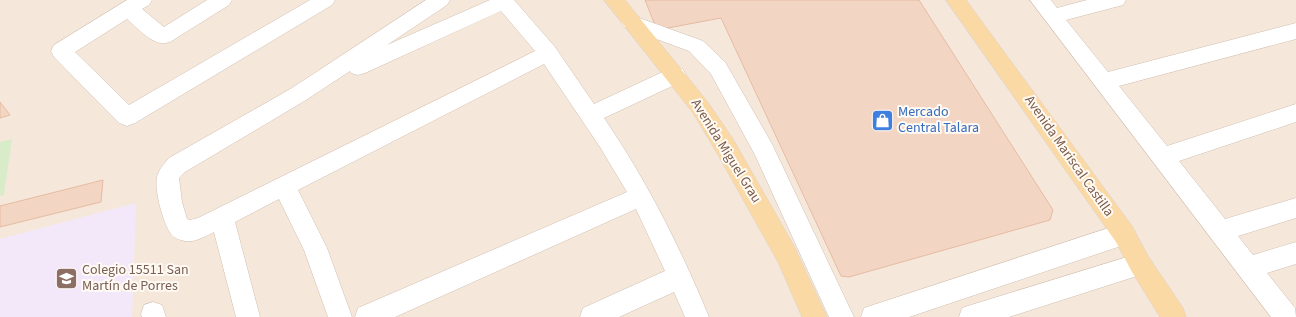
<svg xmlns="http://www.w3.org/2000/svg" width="1296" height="317" font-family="'Source Sans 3',sans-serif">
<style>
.residential{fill:#f5e8da}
.education{fill:#f3e8fa}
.green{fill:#d8ecc9}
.building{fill:#f3d5c3;stroke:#e6bba3}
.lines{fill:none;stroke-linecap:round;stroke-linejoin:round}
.minor-casing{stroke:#d1beb0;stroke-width:1}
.major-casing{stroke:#dad1cd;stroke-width:1}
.minor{fill:#fff;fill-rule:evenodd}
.major{fill:#fbd9a5;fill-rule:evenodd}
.labels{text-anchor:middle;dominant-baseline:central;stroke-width:4;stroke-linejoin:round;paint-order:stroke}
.shop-label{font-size:14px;fill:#366cbe;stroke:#fffaf3;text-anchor:start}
.street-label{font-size:14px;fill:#7a5c4d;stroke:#fffaf3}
.education-label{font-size:14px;fill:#785e54;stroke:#fffaf3;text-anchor:start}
</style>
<rect width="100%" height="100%" fill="#fdf6ec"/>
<!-- residential -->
<path class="residential" d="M 0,0 L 1296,0 L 1296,317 L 0,317 Z"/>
<!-- education -->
<path class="education" d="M 136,203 L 132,317 L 0,317 L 0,239 Z"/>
<!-- green -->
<path class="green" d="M 12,139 L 4,195 L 0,196 L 0,142 Z"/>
<!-- building -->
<path class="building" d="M 645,0 L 919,0 L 1053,210 L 1050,220 L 849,277 L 841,276 L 721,18 L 657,30 Z
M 0,102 L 10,115 L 0,118 Z
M 103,180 L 101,202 L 0,227 L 0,206 Z"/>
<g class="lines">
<defs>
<path id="minor" d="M 127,0 L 152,0 L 149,5 L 142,9 L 164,27 L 207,0 L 232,0 L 229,5 L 170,42 C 154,48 139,29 127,19 L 75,52 L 129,105 L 310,0 L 335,0 L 332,5 L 135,123 L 127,126 L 119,123 L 54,57 L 51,51 L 54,45 Z
M 426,0 L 450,0 L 447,5 L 387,45 L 490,0 L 514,0 L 555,47 L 594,104 L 669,69 L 676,67 L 683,69 L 686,75 L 683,81 L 604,118 C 647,181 680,247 709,317 L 685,317 L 674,292 L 619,317 L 580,317 L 583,308 L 665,271 L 636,209 L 395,317 L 355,317 L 358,308 L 627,192 L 600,147 L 544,64 L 298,190 L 327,248 L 352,317 L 328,317 L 304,250 L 279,199 L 235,222 L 260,317 L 236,317 L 214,232 C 206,236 194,243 185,241 C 180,240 174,238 171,234 C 163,223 154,189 157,177 C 159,169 164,164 169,158 L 292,88 ZM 501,11 L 535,51 L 198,218 L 190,220 L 187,219 L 182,202 L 179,178 L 185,172 L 306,100 L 350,71 L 351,73 L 358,75 L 365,73 Z
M 1030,0 L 1051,0 L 1057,8 L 1087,0 L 1126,0 L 1123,5 L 1066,20 L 1108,72 L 1296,23 L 1296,39 L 1119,86 L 1167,146 L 1296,104 L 1296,122 L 1179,161 L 1225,219 L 1296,198 L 1296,218 L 1238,236 L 1253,255 L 1296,242 L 1296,264 L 1267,273 L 1295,308 L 1296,317 L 1271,317 Z
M 631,15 L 703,41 L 725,62 L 772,144 L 854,317 L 829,317 L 755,155 L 711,74 L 689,51 L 624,27 L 621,22 L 624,17 Z
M 1124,223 L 1132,226 L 1136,234 L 1132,242 L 1124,245 L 909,317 L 861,317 L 864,308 L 873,305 Z
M 1140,253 L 1148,256 L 1152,264 L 1148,272 L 1140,275 L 1009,317 L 959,317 L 962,308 L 971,305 Z
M 153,302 L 162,305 L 166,317 L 142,317 L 141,314 L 144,305 Z"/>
<path id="major" d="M 604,0 L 625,0 L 707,101 L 733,139 L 794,246 L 827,317 L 802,317 L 778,262 L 717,153 L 693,113 Z
M 946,0 L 966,0 L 1132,226 L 1148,256 L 1183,308 L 1186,317 L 1160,317 L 1132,272 L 1116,242 Z"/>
</defs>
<!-- minor casing -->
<use href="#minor" class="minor-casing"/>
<!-- major casing -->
<use href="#major" class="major-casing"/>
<!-- minor -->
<use href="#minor" class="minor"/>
<!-- major -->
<use href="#major" class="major"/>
</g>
<!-- icons -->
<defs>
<symbol id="shop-square" viewBox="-11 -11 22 22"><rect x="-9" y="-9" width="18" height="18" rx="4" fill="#3f7fe0" stroke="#fffaf3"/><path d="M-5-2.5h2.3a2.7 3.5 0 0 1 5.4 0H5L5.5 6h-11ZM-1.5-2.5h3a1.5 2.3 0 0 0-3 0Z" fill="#fff"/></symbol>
<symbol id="school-square" viewBox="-11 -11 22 22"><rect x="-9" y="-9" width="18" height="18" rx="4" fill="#8d6e63" stroke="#fffaf3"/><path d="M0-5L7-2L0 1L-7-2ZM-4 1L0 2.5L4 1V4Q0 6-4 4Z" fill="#fff"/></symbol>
</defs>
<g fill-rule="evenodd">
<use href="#shop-square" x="870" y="108" width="25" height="25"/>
<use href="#school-square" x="54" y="266" width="25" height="25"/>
</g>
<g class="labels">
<!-- shop labels -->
<g class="shop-label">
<text x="898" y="112">Mercado<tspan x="898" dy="16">Central Talara</tspan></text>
</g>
<!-- street labels -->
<g class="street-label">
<text transform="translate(726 151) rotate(58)">Avenida Miguel Grau</text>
<text transform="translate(1069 156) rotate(55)">Avenida Mariscal Castilla</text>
</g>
<!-- education labels -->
<g class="education-label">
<text x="82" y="270">Colegio 15511 San<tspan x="82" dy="16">Martín de Porres</tspan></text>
</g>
</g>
</svg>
